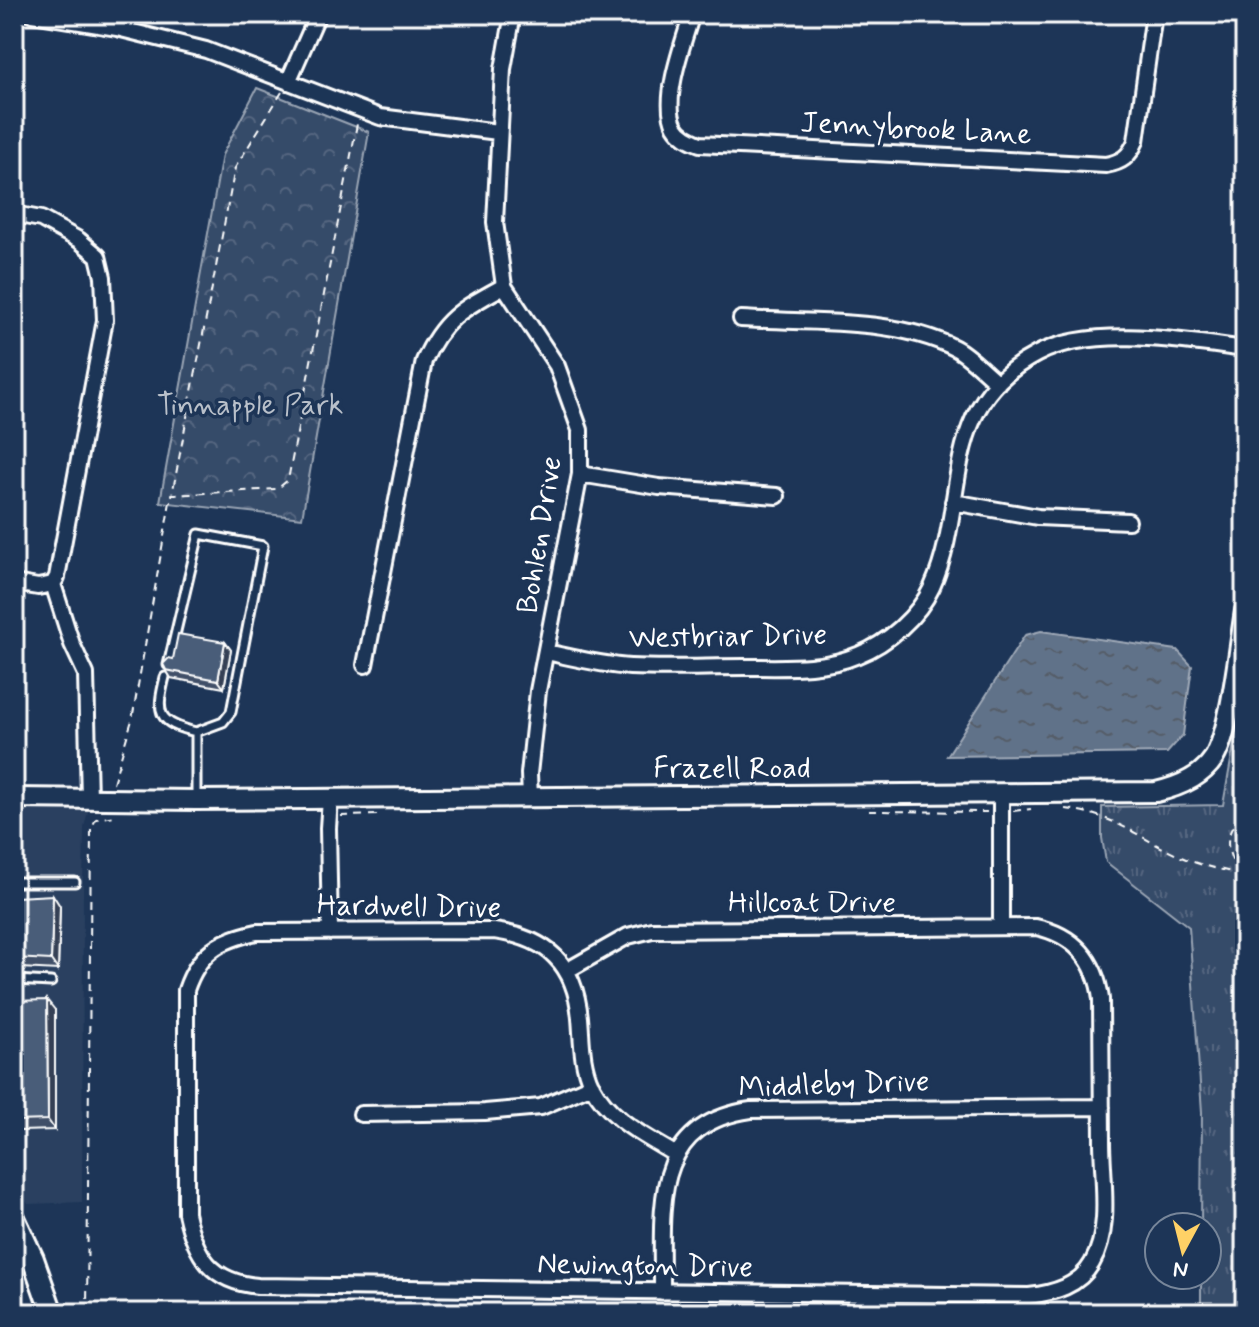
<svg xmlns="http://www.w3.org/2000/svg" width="1259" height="1327" font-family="Mynerve,sans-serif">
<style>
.built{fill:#2a4161}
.grass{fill:url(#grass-tufts);stroke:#9aa5b4;stroke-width:2}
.park{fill:url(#park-crowns);stroke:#9aa5b4;stroke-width:2}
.water{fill:url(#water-ripples);stroke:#a0aab8;stroke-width:2}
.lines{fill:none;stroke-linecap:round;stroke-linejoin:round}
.lane-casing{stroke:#fff;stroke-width:13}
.street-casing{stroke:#fff;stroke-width:20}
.secondary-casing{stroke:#fff;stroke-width:24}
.primary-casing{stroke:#fff;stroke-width:26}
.path{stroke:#fff;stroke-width:2;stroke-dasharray:8 6;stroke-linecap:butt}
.lane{stroke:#1d3557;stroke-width:7}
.street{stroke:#1d3557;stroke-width:14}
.secondary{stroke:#1d3557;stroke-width:18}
.primary{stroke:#1d3557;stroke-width:20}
.wall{fill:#405068;stroke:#fff;stroke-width:2}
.shaded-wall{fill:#344155;stroke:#fff;stroke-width:2}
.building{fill:#4a5d79;stroke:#fff;stroke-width:2}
.labels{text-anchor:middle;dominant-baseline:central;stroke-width:7;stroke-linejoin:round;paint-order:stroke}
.street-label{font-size:30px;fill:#fff;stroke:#1d3557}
.park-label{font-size:30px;fill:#b9c0ca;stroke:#1d3557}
</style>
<defs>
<pattern id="grass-tufts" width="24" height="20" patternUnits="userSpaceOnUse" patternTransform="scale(2)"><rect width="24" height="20" fill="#364b69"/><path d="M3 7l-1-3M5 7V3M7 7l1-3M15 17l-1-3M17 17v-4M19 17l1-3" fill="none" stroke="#546680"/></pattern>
<pattern id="park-crowns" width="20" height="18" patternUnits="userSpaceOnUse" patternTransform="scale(2)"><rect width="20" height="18" fill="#364b69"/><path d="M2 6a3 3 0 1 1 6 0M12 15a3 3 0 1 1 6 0" fill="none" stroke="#546680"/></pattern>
<pattern id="water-ripples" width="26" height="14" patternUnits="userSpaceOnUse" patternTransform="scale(2)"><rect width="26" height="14" fill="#617289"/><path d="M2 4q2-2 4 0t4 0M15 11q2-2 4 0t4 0" fill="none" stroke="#555d67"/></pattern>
</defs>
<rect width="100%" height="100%" fill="#1d3557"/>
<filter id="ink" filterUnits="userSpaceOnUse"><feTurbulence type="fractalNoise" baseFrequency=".0125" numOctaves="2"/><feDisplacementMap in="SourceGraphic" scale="16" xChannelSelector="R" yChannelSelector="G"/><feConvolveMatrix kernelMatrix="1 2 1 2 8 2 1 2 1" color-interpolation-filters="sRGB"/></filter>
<g filter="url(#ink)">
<!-- built -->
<path class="built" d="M 14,805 L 89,807 L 84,827 L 83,881 L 82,1202 L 28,1204 L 14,1181 Z"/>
<!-- grass -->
<path class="grass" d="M 1245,683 L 1245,1313 L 1201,1313 L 1201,1275 L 1207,1275 L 1207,1227 L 1201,1227 L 1202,1112 L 1189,927 L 1106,862 L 1102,838 L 1102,807 L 1223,805 Z"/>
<!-- park -->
<path class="park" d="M 257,88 L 369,132 L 302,518 L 160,502 L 222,155 Z"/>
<!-- water -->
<path class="water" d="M 1041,631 L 1177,650 L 1192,666 L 1183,735 L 1167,753 L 947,756 L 1025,635 Z"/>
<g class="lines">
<defs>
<path id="lane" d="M 168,665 L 199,534 L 263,546 L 231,712 L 223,722 L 196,732 L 196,798
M 165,677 C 156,713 157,723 196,732
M 14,882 L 75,882
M 14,980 L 51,982"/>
<path id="street" d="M 32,14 L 117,28 L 206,50 L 380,117 L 498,132
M 513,14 L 503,69 L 495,222 L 504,286 L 557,366 L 580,430 L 580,474 L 538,691 L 529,774 L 530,798
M 692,14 C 684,41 661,100 675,126 C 681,136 690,140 700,144 L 1106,165 C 1122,162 1129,157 1136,141 L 1154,14
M 288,82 L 318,14
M 14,214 L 41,219 L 79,240 L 98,256 L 103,277 L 105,320 L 57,577 L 53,584 L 72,644 L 86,674 L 89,799
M 741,319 C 808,323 894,317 955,348 C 970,356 984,372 998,383
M 580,474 L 659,487 L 777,496
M 953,502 L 1038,517 L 1128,521
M 14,583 L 38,587 L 53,584
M 546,652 C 574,658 602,665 630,667 C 668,669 706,667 745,667 C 782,667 823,670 858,655 C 888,643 918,617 932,587 C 970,503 936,406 1037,354 C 1093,325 1184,341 1245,349
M 365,665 L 424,361 C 443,318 464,308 504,286
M 1001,794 L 1001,927
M 330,799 L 328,828 L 330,932
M 568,970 L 628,936 L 652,930 L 1036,927 C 1074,935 1096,960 1101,999 C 1101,1046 1102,1094 1102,1141 C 1102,1178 1112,1229 1092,1263 C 1079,1286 1054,1293 1029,1296 L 258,1286 C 211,1282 195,1255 186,1213 L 186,990 C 199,952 219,940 257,932 L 494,931 C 547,938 575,963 580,1018 C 582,1040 581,1063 591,1084 C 609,1119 643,1135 675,1154
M 361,1114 L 485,1112 L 541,1107 L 592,1085
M 662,1292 C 663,1212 648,1125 751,1110 L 1102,1107"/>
<path id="secondary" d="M 14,798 L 196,800 L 1156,792 C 1178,787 1201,778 1214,758 C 1231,729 1239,647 1245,611"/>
<path id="primary" d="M 14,1218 L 33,1259 L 52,1313"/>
</defs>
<!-- lane casing -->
<use href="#lane" class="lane-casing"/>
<!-- street casing -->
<use href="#street" class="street-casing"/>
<!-- secondary casing -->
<use href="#secondary" class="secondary-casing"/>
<!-- primary casing -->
<use href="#primary" class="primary-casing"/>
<!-- path -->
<path class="path" d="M 282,92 L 235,168 L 172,495 L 277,489 L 288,480 L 357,124
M 113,783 L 132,720 L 171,496
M 1065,809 C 1114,814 1137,837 1179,856 C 1200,866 1223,870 1245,875
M 869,811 L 987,812
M 1013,811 L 1031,809
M 341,816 L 379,815
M 1239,873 C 1224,849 1223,832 1245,812
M 87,1313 L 91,829 L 96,819 L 115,816"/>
<!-- lane -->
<use href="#lane" class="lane"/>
<!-- street -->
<use href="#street" class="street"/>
<!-- secondary -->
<use href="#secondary" class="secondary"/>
<!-- primary -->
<use href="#primary" class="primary"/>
</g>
<!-- wall -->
<path class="wall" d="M 225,642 L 231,650 L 224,688 L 171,678 L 166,670 L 173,659 Z
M 60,906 L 58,970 L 20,968 L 14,960 L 14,937 Z
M 14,1001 L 55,1010 L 55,1130 L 20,1131 L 14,1123 Z"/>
<!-- shaded-wall -->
<path class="shaded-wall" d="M 225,642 L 231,650 L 224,688 L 218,680 Z
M 53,895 L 60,906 L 58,970 L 51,960 Z
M 47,1000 L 55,1010 L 55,1130 L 48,1120 Z"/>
<!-- building -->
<path class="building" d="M 178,634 L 225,642 L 218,680 L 166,670 L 163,664 L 169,658 L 173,659 Z
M 53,895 L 51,960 L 14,958 L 16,897 Z
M 47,1000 L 48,1120 L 14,1121 L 14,1001 Z"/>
</g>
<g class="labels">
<!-- street labels -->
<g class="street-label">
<text transform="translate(916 129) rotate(3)">Jennybrook Lane</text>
<text transform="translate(540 535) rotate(-81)">Bohlen Drive</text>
<text transform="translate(728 637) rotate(-1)">Westbriar Drive</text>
<text x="732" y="768">Frazell Road</text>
<text x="812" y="902">Hillcoat Drive</text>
<text transform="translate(409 907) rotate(1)">Hardwell Drive</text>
<text transform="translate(834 1085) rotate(-2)">Middleby Drive</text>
<text transform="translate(645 1266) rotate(1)">Newington Drive</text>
</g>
<!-- park labels -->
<g class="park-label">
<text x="250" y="405">Tinnapple Park</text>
</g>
</g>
<!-- margin -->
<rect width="1259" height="1327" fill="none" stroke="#1d3557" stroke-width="48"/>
<rect x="24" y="24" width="1211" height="1279" fill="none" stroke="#fff" stroke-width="3" filter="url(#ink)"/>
<!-- north arrow -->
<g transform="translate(1183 1251) rotate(187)"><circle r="38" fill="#1d3557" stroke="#77869a" stroke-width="2"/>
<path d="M0-6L14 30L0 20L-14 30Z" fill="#ffd166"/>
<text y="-12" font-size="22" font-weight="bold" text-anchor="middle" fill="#ffffff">N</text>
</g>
</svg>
